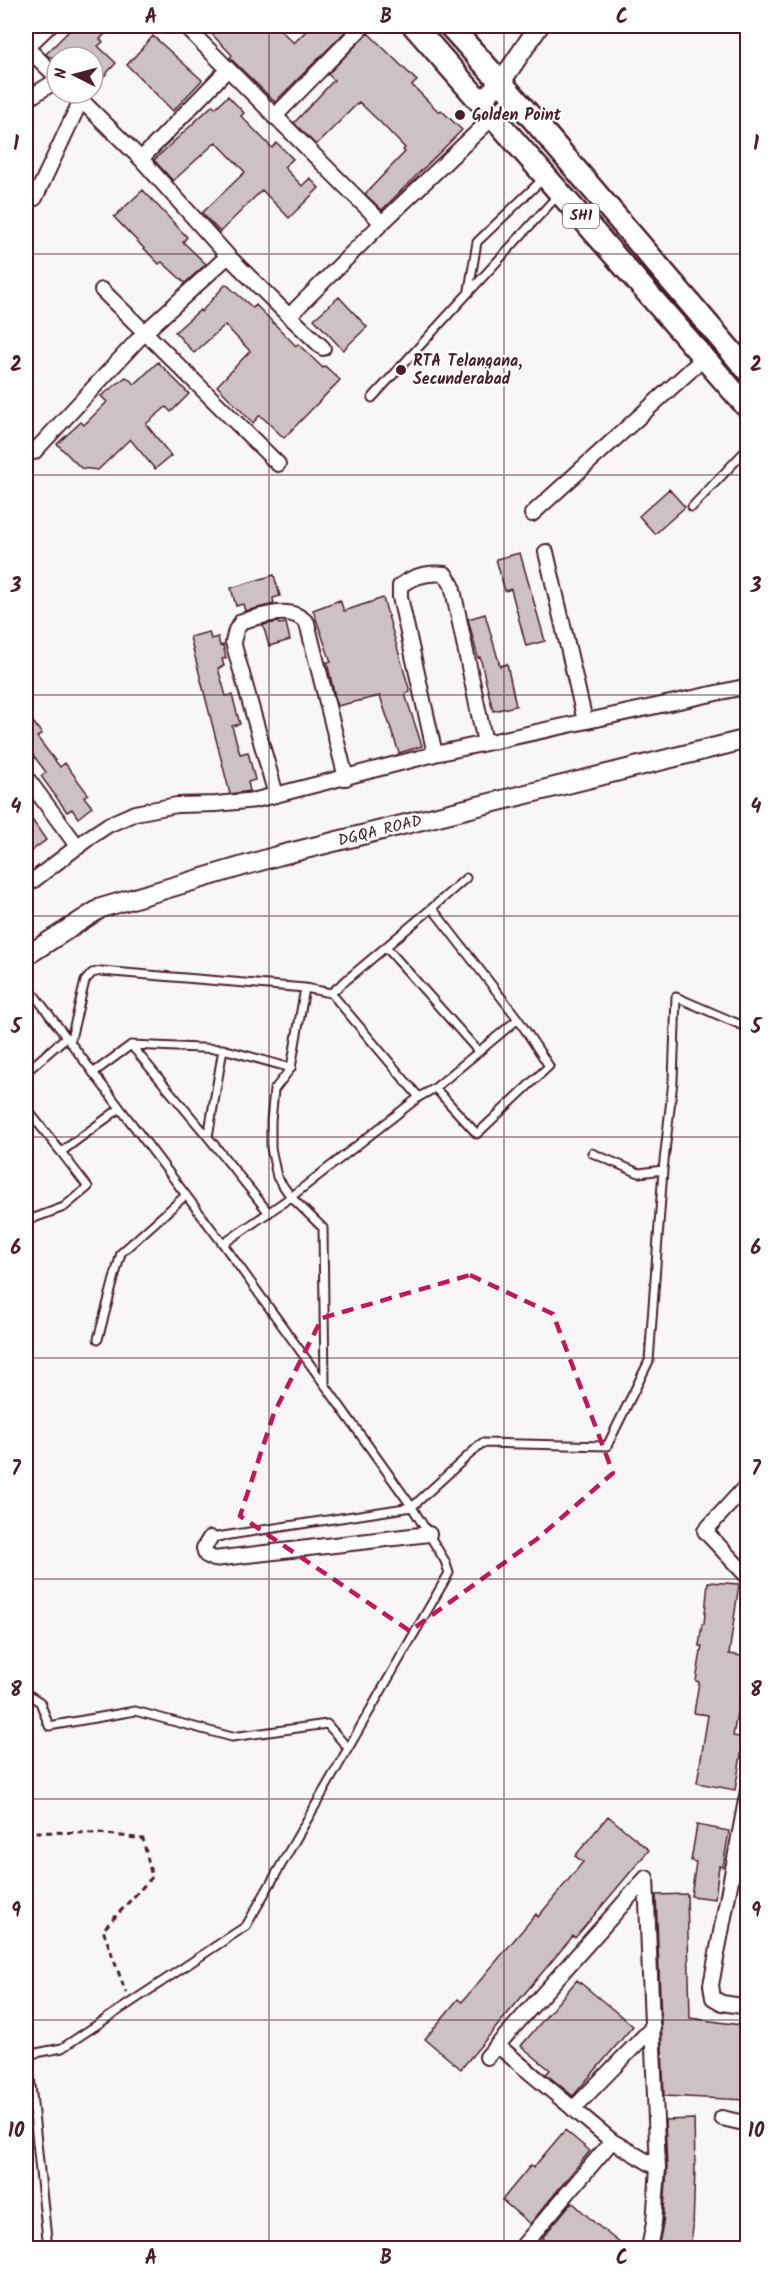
<svg xmlns="http://www.w3.org/2000/svg" width="773" height="2274" font-family="Kalam,sans-serif">
<style>
.building{fill:#cdc1c4;stroke:#4a1f2b;stroke-width:1.5}
.lines{fill:none;stroke-linecap:round;stroke-linejoin:round}
.lane-casing{stroke:#4a1f2b;stroke-width:11}
.street-casing{stroke:#4a1f2b;stroke-width:18}
.secondary-casing{stroke:#4a1f2b;stroke-width:22}
.primary-casing{stroke:#4a1f2b;stroke-width:26}
.path{stroke:#4a1f2b;stroke-width:3;stroke-dasharray:6 4.5;stroke-linecap:butt}
.lane{stroke:#fff;stroke-width:7}
.street{stroke:#fff;stroke-width:14}
.secondary{stroke:#fff;stroke-width:18}
.primary{stroke:#fff;stroke-width:21}
.marked{fill:none;stroke:#c2185b;stroke-width:4.5;stroke-dasharray:12 8;stroke-linejoin:round}
.grid{fill:none;stroke:#4a1f2b;stroke-width:1.5;stroke-opacity:0.55}
.poi-dot{fill:#4a1f2b;stroke:#fff;stroke-width:2}
.labels{text-anchor:middle;dominant-baseline:central;stroke-width:4.5;stroke-linejoin:round;paint-order:stroke}
.shield{fill:#fff;stroke:#80626b;stroke-width:1.5}
.shield-label{font-size:15px;font-weight:bold;fill:#4a1f2b}
.poi-label{font-size:16px;font-weight:bold;fill:#4a1f2b;stroke:#fff;text-anchor:start}
.street-label{font-size:16px;fill:#4a1f2b;stroke:#fff}
.neatline{fill:none;stroke:#4a1f2b;stroke-width:2}
.grid-label{font-size:20px;text-anchor:middle;font-weight:bold;fill:#4a1f2b}
</style>
<rect width="100%" height="100%" fill="#f8f6f7"/>
<filter id="ink" filterUnits="userSpaceOnUse"><feTurbulence type="fractalNoise" baseFrequency=".0167" numOctaves="2"/><feDisplacementMap in="SourceGraphic" scale="12" xChannelSelector="R" yChannelSelector="G"/><feConvolveMatrix kernelMatrix="1 2 1 2 8 2 1 2 1" color-interpolation-filters="sRGB"/></filter>
<g filter="url(#ink)">
<!-- building -->
<path class="building" d="M 74,26 L 113,26 L 100,39 L 103,42 L 98,46 L 116,63 L 93,88 L 93,57 L 49,57 L 46,54 Z
M 204,26 L 276,26 L 294,43 L 311,26 L 351,26 L 275,102 L 230,58 L 232,55 Z
M 368,33 L 417,81 L 412,85 L 439,112 L 441,110 L 462,130 L 382,210 L 365,194 L 405,152 L 403,150 L 405,148 L 381,123 L 359,102 L 316,145 L 294,123 L 334,80 L 328,74 Z
M 153,36 L 202,80 L 173,111 L 127,65 Z
M 228,96 L 244,113 L 241,116 L 272,148 L 277,143 L 293,159 L 284,167 L 302,186 L 310,178 L 319,188 L 289,218 L 262,190 L 220,232 L 202,213 L 245,172 L 216,142 L 173,181 L 154,160 L 213,105 L 215,108 Z
M 143,190 L 187,237 L 183,242 L 206,264 L 185,283 L 162,262 L 159,264 L 114,217 Z
M 226,284 L 253,308 L 256,305 L 296,346 L 298,344 L 323,368 L 325,366 L 340,380 L 284,438 L 260,415 L 253,423 L 217,386 L 250,351 L 225,325 L 194,353 L 175,332 L 200,310 L 201,312 Z
M 339,297 L 367,327 L 343,350 L 314,319 Z
M 158,362 L 189,394 L 171,412 L 166,407 L 146,424 L 171,456 L 155,469 L 130,439 L 98,470 L 81,468 L 57,444 L 81,422 L 84,425 L 107,402 L 101,396 L 126,377 L 135,384 Z
M 669,489 L 685,507 L 655,534 L 639,516 Z
M 520,553 L 545,641 L 526,646 L 511,589 L 505,591 L 496,559 Z
M 274,575 L 280,596 L 273,598 L 274,604 L 245,611 L 243,604 L 236,606 L 231,588 Z
M 383,598 L 410,692 L 405,694 L 422,746 L 399,753 L 380,696 L 337,706 L 327,662 L 331,662 L 313,610 L 340,600 L 344,611 Z
M 485,614 L 500,666 L 507,664 L 516,706 L 493,711 L 480,657 L 478,658 L 468,619 Z
M 278,622 L 279,624 L 286,623 L 290,640 L 269,646 L 263,625 Z
M 209,632 L 211,639 L 218,637 L 220,646 L 223,645 L 226,658 L 222,659 L 224,666 L 218,668 L 226,696 L 232,695 L 240,724 L 232,726 L 240,754 L 248,752 L 255,780 L 248,782 L 250,791 L 244,792 L 230,794 L 190,637 Z
M 26,712 L 42,734 L 37,737 L 60,767 L 65,763 L 88,794 L 84,797 L 92,807 L 78,818 L 72,809 L 67,812 L 41,776 L 46,772 L 26,746 Z
M 26,811 L 46,840 L 26,855 Z
M 708,1582 L 739,1584 L 729,1654 L 747,1657 L 747,1673 L 745,1690 L 741,1689 L 733,1736 L 744,1738 L 735,1790 L 697,1783 L 708,1715 L 694,1713 L 699,1682 L 696,1681 L 702,1646 L 699,1646 L 702,1624 L 704,1624 Z
M 608,1816 L 649,1850 L 575,1938 L 573,1936 L 461,2069 L 425,2039 L 458,1999 L 462,2002 L 536,1914 L 538,1917 L 583,1862 L 575,1856 Z
M 697,1825 L 729,1831 L 723,1867 L 719,1866 L 715,1899 L 691,1896 L 696,1862 L 691,1861 Z
M 687,1894 L 690,2018 L 747,2026 L 747,2100 L 664,2096 L 656,1895 Z
M 577,1980 L 633,2026 L 573,2096 L 546,2074 L 550,2070 L 521,2046 Z
M 694,2119 L 695,2168 L 693,2228 L 690,2248 L 658,2248 L 663,2224 L 667,2169 L 665,2120 Z
M 565,2130 L 590,2151 L 530,2224 L 502,2200 L 531,2165 L 533,2168 Z
M 572,2202 L 596,2224 L 626,2248 L 554,2248 L 542,2238 Z"/>
<g class="lines">
<defs>
<path id="lane" d="M 469,290 L 477,242 L 544,178
M 372,398 L 559,194
M 692,507 L 748,448
M 432,908 L 466,878
M 386,947 L 479,1052
M 26,984 L 223,1244 L 325,1385 L 412,1507 L 445,1561 L 449,1573 L 246,1926 L 62,2048 L 26,2055
M 305,988 L 291,1068 L 274,1090 L 271,1121 L 271,1148 L 277,1177 L 291,1197 L 419,1097
M 70,1043 L 85,981 L 92,973 L 101,971 L 305,988 L 331,993 L 419,1097 L 435,1088 L 518,1019 L 432,908 L 331,993
M 131,1045 L 223,1049 L 208,1137
M 223,1049 L 291,1068
M 26,1072 L 65,1038
M 93,1073 L 131,1045 L 208,1137 L 269,1213
M 435,1088 L 477,1134 L 549,1066 L 518,1019
M 26,1108 L 61,1152 L 119,1109
M 592,1153 L 639,1173 L 663,1170
M 26,1221 L 64,1207 L 88,1187 L 61,1152
M 223,1244 L 291,1197 L 323,1228 L 325,1385
M 98,1339 L 121,1253 L 186,1195
M 210,1538 L 412,1507 L 482,1443 L 607,1446 L 649,1361 L 663,1170 L 673,1081 L 676,997 L 748,1028
M 26,1693 L 40,1702 L 49,1726 L 135,1711 L 232,1737 L 327,1724 L 348,1748
M 26,2037 L 48,2248"/>
<path id="street" d="M 185,26 L 382,223
M 26,47 L 57,77
M 26,48 L 49,26
M 74,93 L 141,159 L 228,256 L 289,316 L 382,223 L 514,97
M 26,100 L 57,80
M 274,117 L 363,26
M 141,159 L 228,69
M 26,193 L 35,198 L 81,100
M 102,290 L 278,464
M 289,316 L 323,348
M 34,452 L 145,332 L 228,256
M 532,514 L 705,357
M 546,552 L 585,721
M 435,754 L 400,597 L 400,586 C 413,576 429,572 445,574 L 452,585 L 485,743
M 26,777 L 78,847
M 276,795 L 233,642 L 236,630 L 242,621 C 265,616 290,604 307,623 L 346,778
M 26,886 L 90,837 L 108,825 L 135,813 L 177,805 L 216,804 L 256,800 L 435,754 L 744,687 L 748,698
M 748,1484 L 705,1531 L 748,1577
M 210,1538 L 204,1548 L 206,1555 L 214,1559 L 429,1534
M 748,1790 L 711,1985 L 713,1998 L 722,2003 L 748,2007
M 646,1878 L 658,2168 L 654,2223 L 649,2248
M 497,2045 L 612,2141 L 658,2168
M 487,2057 L 646,1878
M 573,2109 L 653,2027
M 722,2118 L 748,2124
M 521,2248 L 612,2141"/>
<path id="secondary" d="M 481,101 L 501,82 L 539,26
M 26,956 L 101,908 L 277,856 L 748,739"/>
<path id="primary" d="M 414,26 L 748,408
M 450,26 L 514,97 L 748,371"/>
</defs>
<!-- lane casing -->
<use href="#lane" class="lane-casing"/>
<!-- street casing -->
<use href="#street" class="street-casing"/>
<!-- secondary casing -->
<use href="#secondary" class="secondary-casing"/>
<!-- primary casing -->
<use href="#primary" class="primary-casing"/>
<!-- path -->
<path class="path" d="M 26,1836 L 35,1832 L 100,1833 L 143,1839 L 152,1877 L 103,1930 L 126,1993"/>
<!-- lane -->
<use href="#lane" class="lane"/>
<!-- street -->
<use href="#street" class="street"/>
<!-- secondary -->
<use href="#secondary" class="secondary"/>
<!-- primary -->
<use href="#primary" class="primary"/>
</g>
</g>
<!-- marked area -->
<path class="marked" d="M 470,1275 L 553,1314 L 613,1473 L 537,1539 L 410,1631 L 240,1516 L 274,1413 L 322,1318 Z"/>
<!-- grid -->
<path class="grid" d="M 269,26 L 269,2248M 504,26 L 504,2248M 26,254 L 748,254M 26,475 L 748,475M 26,695 L 748,695M 26,916 L 748,916M 26,1137 L 748,1137M 26,1358 L 748,1358M 26,1579 L 748,1579M 26,1799 L 748,1799M 26,2020 L 748,2020"/>
<!-- markers -->
<g class="poi-dot">
<circle cx="460" cy="115" r="6"/>
<circle cx="401" cy="370" r="6"/>
</g>
<g class="labels">
<!-- shield labels -->
<rect class="shield" x="563" y="204" width="36" height="24" rx="4.5"/>
<g class="shield-label">
<text x="581" y="216">SH1</text>
</g>
<!-- poi labels -->
<g class="poi-label">
<text x="472" y="115">Golden Point</text>
<text x="413" y="361">RTA Telangana,<tspan x="413" dy="18">Secunderabad</tspan></text>
</g>
<!-- street labels -->
<g class="street-label">
<text transform="translate(380 831) rotate(-14)">DGQA ROAD</text>
</g>
</g>
<!-- margin -->
<rect width="773" height="2274" fill="none" stroke="#fff" stroke-width="66"/>
<!-- north arrow -->
<g transform="translate(75 75) rotate(276)"><circle r="28" fill="#ffffff" stroke="#b7a5aa" stroke-width="1.5"/>
<path d="M0-4.5L10 22L0 15L-10 22Z" fill="#4a1f2b"/>
<text y="-9" font-size="16" font-weight="bold" text-anchor="middle" fill="#4a1f2b">N</text>
</g>
<rect x="33" y="33" width="707" height="2208" class="neatline"/>
<g class="grid-label">
<text x="151" y="23">A</text>
<text x="386" y="23">B</text>
<text x="622" y="23">C</text>
<text x="16" y="150">1</text>
<text x="756" y="150">1</text>
<text x="16" y="371">2</text>
<text x="756" y="371">2</text>
<text x="16" y="592">3</text>
<text x="756" y="592">3</text>
<text x="16" y="813">4</text>
<text x="756" y="813">4</text>
<text x="16" y="1033">5</text>
<text x="756" y="1033">5</text>
<text x="16" y="1254">6</text>
<text x="756" y="1254">6</text>
<text x="16" y="1475">7</text>
<text x="756" y="1475">7</text>
<text x="16" y="1696">8</text>
<text x="756" y="1696">8</text>
<text x="16" y="1917">9</text>
<text x="756" y="1917">9</text>
<text x="16" y="2137">10</text>
<text x="756" y="2137">10</text>
<text x="151" y="2264">A</text>
<text x="386" y="2264">B</text>
<text x="622" y="2264">C</text>
</g>
</svg>
